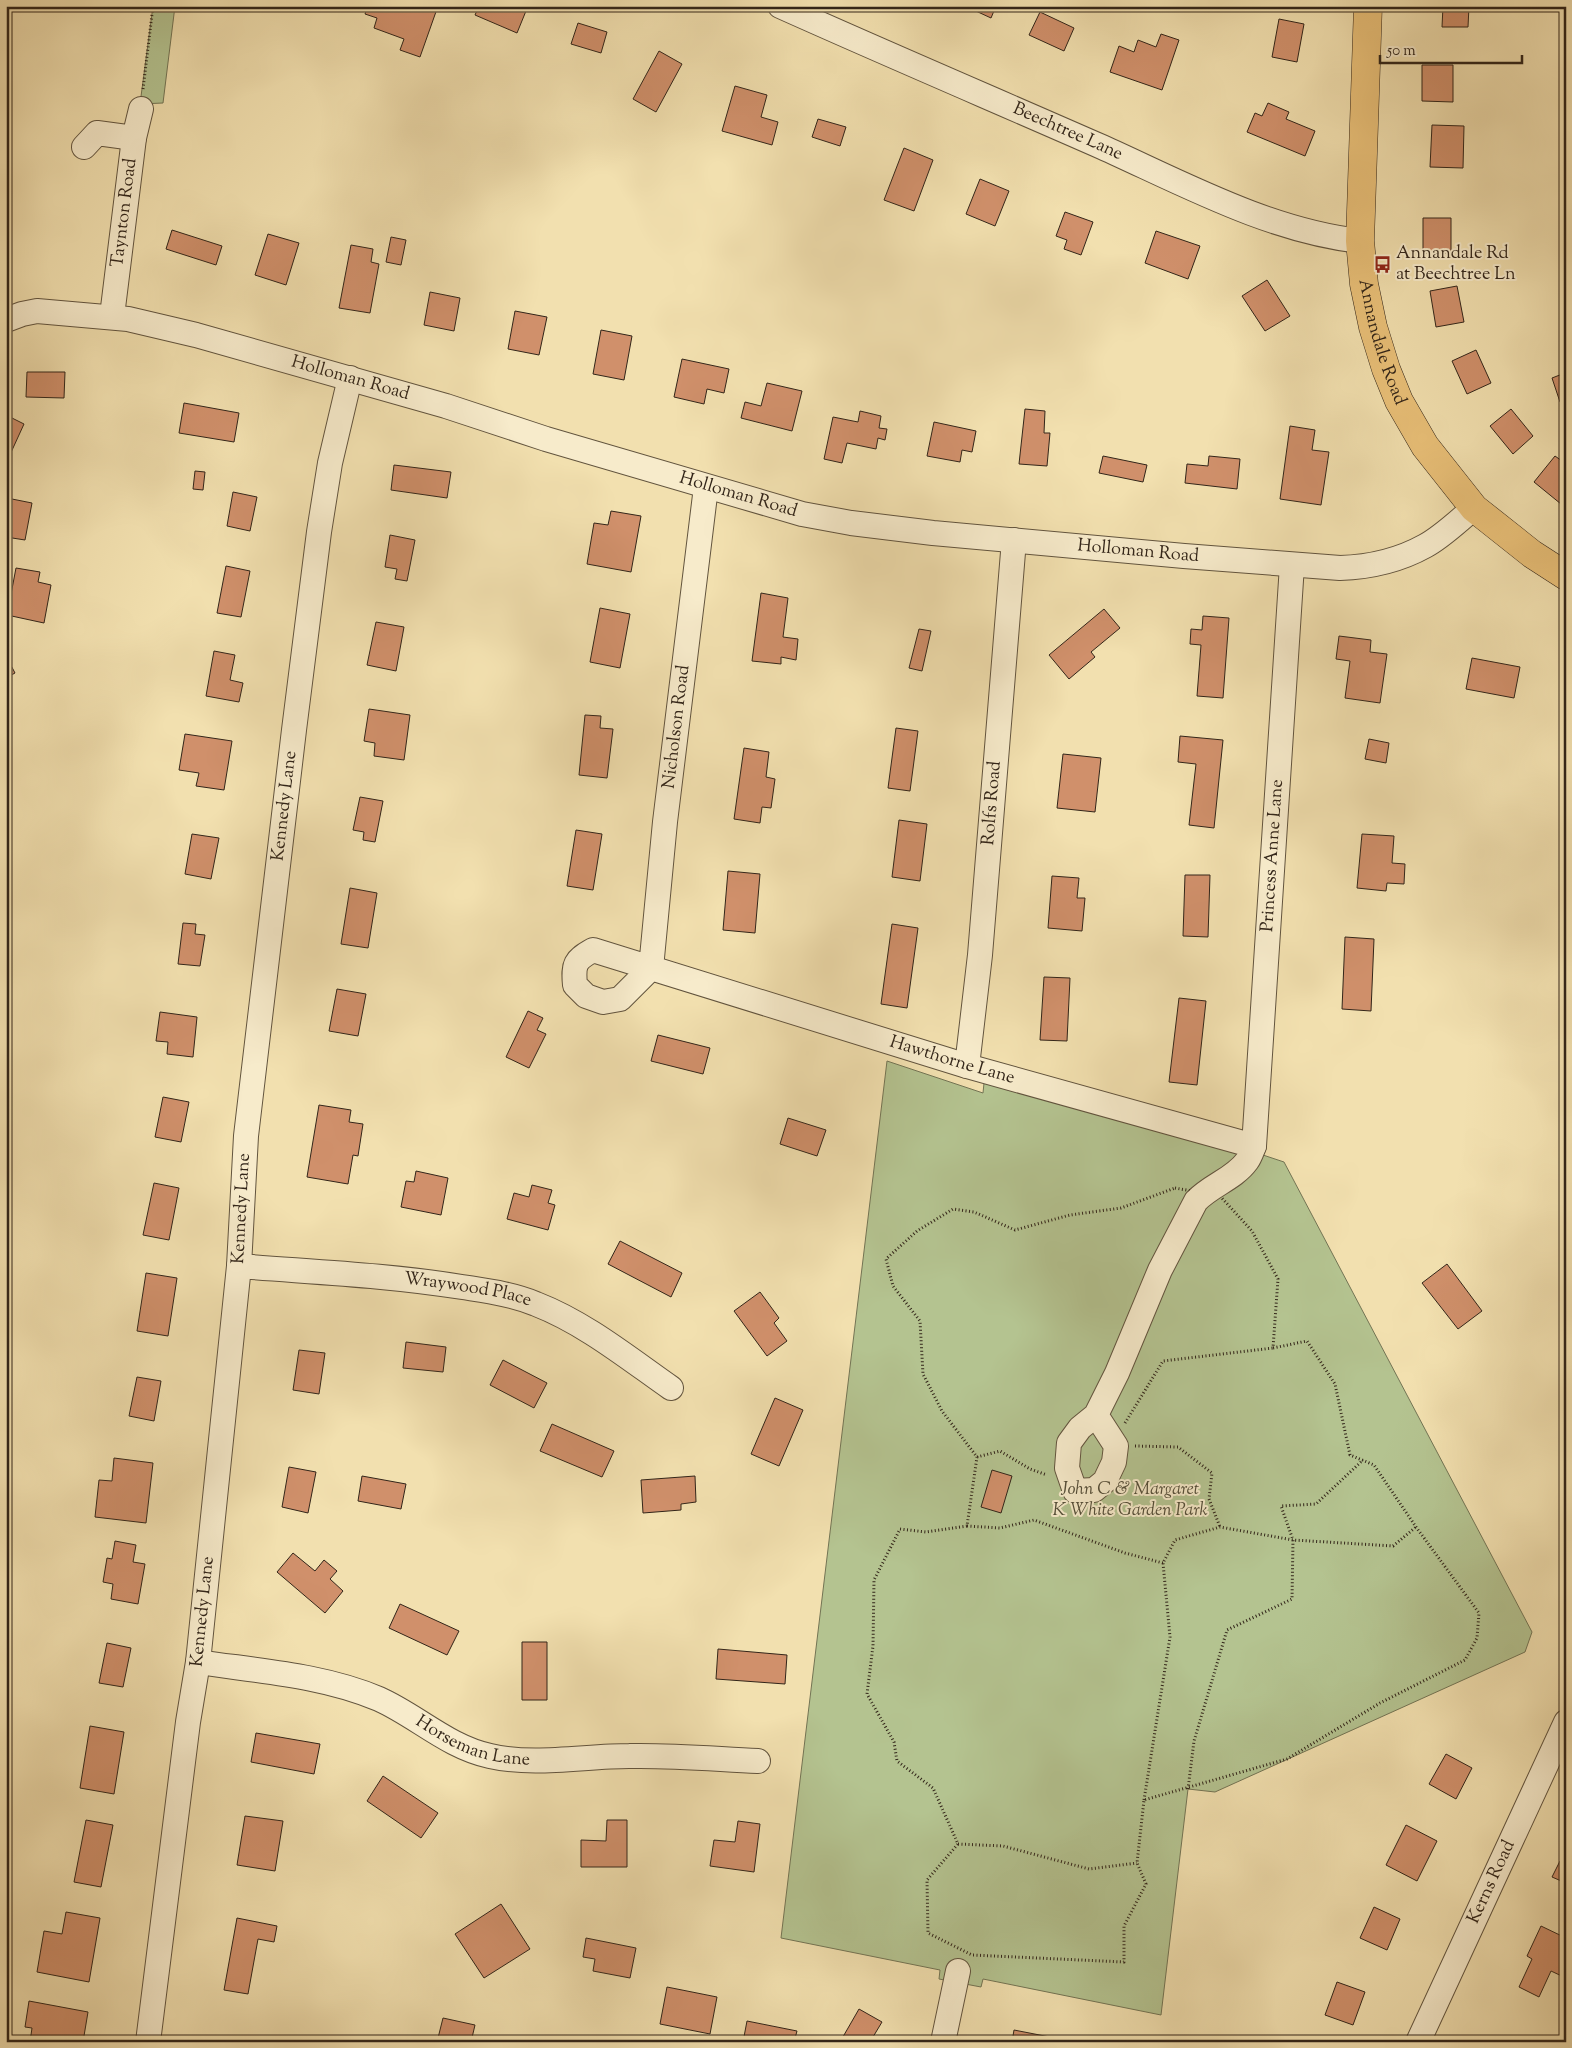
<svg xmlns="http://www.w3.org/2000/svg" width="1572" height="2048" font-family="'Sorts Mill Goudy',serif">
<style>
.green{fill:#b4c390;stroke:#737454}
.building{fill:#d0906b;stroke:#322519}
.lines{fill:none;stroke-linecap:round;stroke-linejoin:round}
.minor-casing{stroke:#62543e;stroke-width:26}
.major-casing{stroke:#322519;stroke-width:29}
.path{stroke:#322519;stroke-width:3;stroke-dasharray:1 2.5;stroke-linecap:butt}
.minor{stroke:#f7ebcb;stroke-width:24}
.major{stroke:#e9c078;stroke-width:28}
.labels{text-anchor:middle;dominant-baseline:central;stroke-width:4;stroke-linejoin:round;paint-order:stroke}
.street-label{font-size:18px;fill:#322519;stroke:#f7ebcb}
.poi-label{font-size:18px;fill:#322519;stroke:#f7ebcb;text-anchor:start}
.park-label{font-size:18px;font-style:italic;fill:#524c37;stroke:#f7ebcb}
</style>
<rect width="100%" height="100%" fill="#f2e0af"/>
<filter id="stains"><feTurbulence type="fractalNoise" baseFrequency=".004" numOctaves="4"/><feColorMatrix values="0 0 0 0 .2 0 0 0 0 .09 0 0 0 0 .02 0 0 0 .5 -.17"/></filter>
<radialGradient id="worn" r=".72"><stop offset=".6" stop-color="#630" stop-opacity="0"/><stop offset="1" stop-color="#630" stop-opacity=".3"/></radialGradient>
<!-- green -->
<path class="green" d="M 153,6 L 175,6 L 163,103 L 140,104 Z
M 887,1061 L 983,1093 L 986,1063 L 1284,1162 L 1532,1632 L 1525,1652 L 1215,1792 L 1188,1789 L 1161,2015 L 983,1979 L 981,1987 L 939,1979 L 940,1970 L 781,1938 Z"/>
<!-- building -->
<path class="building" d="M 368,6 L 438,6 L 420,57 L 400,50 L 404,39 L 374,28 L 377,18 L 365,14 Z
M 479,6 L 528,6 L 517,33 L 475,15 Z
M 965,6 L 996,6 L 991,18 Z
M 1443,6 L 1469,6 L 1468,27 L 1442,27 Z
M 1040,12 L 1074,28 L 1064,51 L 1029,35 Z
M 1279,19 L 1304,24 L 1297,62 L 1272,57 Z
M 578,23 L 607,32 L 601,53 L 571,44 Z
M 1161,34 L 1179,40 L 1162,90 L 1110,72 L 1119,46 L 1134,52 L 1138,40 L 1156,47 Z
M 659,51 L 682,64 L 656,112 L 633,99 Z
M 1422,65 L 1453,65 L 1453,102 L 1422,101 Z
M 735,86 L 767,95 L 761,117 L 778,122 L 772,145 L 722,131 Z
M 1268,103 L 1289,112 L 1286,119 L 1315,131 L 1305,156 L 1247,132 L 1255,113 L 1262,116 Z
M 818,119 L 846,127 L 840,146 L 812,137 Z
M 1432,125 L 1464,126 L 1463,168 L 1430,167 Z
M 904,148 L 933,160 L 914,211 L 884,200 Z
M 980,179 L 1009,191 L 995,226 L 966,214 Z
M 1562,182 L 1566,182 L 1566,198 L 1565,198 Z
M 1065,212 L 1093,222 L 1081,255 L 1064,249 L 1067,240 L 1056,236 Z
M 1423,218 L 1451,218 L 1451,253 L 1423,253 Z
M 172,230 L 222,246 L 216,265 L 166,249 Z
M 1156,231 L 1200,246 L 1188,279 L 1145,263 Z
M 268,234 L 299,243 L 286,285 L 255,275 Z
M 391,237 L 406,240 L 401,265 L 386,262 Z
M 351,245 L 373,249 L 371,262 L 379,264 L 370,313 L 339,308 Z
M 1267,280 L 1290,316 L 1265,331 L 1242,296 Z
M 1457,286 L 1464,322 L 1436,327 L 1430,291 Z
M 430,292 L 460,298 L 454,331 L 424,325 Z
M 515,311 L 547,317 L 539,355 L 508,349 Z
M 601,330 L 632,336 L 624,380 L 593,374 Z
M 1476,350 L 1491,383 L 1467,394 L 1452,361 Z
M 682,359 L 729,369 L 724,393 L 707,389 L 704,404 L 674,397 Z
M 27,372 L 65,372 L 64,398 L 26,397 Z
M 1565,373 L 1566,400 L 1560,402 L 1552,378 Z
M 767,383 L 802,391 L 792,431 L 741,418 L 745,402 L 761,406 Z
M 184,403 L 239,413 L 234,442 L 179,433 Z
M 1025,409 L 1045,411 L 1044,433 L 1050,433 L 1047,466 L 1019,464 Z
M 1511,409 L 1533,436 L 1513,454 L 1490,426 Z
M 860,411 L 881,416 L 879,428 L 887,429 L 885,440 L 878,438 L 876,449 L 847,443 L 842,463 L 824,459 L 833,417 L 858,422 Z
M 6,415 L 24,424 L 8,459 L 6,458 Z
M 934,422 L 976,431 L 972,452 L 962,450 L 960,462 L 927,456 Z
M 1290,426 L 1315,430 L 1312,450 L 1329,452 L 1321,505 L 1280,499 Z
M 1103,456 L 1147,465 L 1143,482 L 1099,473 Z
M 1209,456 L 1240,459 L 1237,489 L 1185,483 L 1187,464 L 1208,466 Z
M 1555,456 L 1562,461 L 1566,456 L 1566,498 L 1561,504 L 1534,482 Z
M 394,465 L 451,472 L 447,498 L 391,490 Z
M 195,471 L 205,472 L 203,490 L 193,489 Z
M 233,492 L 257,497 L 250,531 L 227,526 Z
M 7,498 L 32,503 L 25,540 L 6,537 Z
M 611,511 L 641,516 L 631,572 L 587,564 L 594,523 L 608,525 Z
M 390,535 L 415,540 L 407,581 L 395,579 L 397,569 L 385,567 Z
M 226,566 L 250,571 L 241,617 L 217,613 Z
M 16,568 L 40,572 L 38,582 L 51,585 L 44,623 L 7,615 Z
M 761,593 L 788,598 L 783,637 L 798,639 L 796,660 L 781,657 L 781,664 L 752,661 Z
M 600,608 L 630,614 L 620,668 L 590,662 Z
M 1104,609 L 1120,628 L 1091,652 L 1095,657 L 1069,679 L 1049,655 Z
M 1203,616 L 1229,618 L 1223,698 L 1197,696 L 1201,645 L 1190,644 L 1191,629 L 1202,630 Z
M 376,622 L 404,627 L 396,671 L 367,665 Z
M 919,629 L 931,631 L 922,671 L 909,668 Z
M 1339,636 L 1371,640 L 1370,652 L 1387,654 L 1380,703 L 1345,698 L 1350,661 L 1336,659 Z
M 214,651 L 235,655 L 230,680 L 243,683 L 239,702 L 206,696 Z
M 6,656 L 15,673 L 6,678 Z
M 1472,658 L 1520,667 L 1514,698 L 1466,689 Z
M 369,709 L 410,715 L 404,760 L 374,756 L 375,743 L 364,741 Z
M 585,715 L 601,716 L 600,728 L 613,729 L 607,778 L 579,775 Z
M 896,728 L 918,731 L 910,791 L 888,788 Z
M 185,734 L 232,741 L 224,790 L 196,786 L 199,773 L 179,770 Z
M 1180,736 L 1223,740 L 1214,828 L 1189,825 L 1196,764 L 1178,762 Z
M 1369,739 L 1389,743 L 1386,763 L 1365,759 Z
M 744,748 L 769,752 L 766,777 L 775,779 L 771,808 L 762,807 L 760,823 L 734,819 Z
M 1063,754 L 1101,758 L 1095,812 L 1057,808 Z
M 360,797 L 383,801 L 375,842 L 363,840 L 364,832 L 353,830 Z
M 899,820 L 927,824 L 920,881 L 892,877 Z
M 576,830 L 602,834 L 593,890 L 567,886 Z
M 192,834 L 219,838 L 211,879 L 185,874 Z
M 1362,834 L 1394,836 L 1392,863 L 1405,864 L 1404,884 L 1387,883 L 1386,891 L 1357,888 Z
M 728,871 L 760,874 L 755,933 L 723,930 Z
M 1185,875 L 1210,875 L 1208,937 L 1183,936 Z
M 1052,876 L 1079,878 L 1077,898 L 1085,898 L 1082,931 L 1048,928 Z
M 350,888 L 377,893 L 368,948 L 341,944 Z
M 183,923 L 196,924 L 195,934 L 205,935 L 200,966 L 178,964 Z
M 892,924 L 918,928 L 907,1008 L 881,1004 Z
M 1345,937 L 1374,939 L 1371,1011 L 1342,1009 Z
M 1044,977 L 1070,978 L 1067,1041 L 1040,1040 Z
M 337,989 L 366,994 L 358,1036 L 329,1031 Z
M 1179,998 L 1206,1001 L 1197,1085 L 1169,1082 Z
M 528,1011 L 543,1018 L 537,1030 L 546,1034 L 529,1068 L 506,1057 Z
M 160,1012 L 197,1017 L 193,1057 L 167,1054 L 168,1042 L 156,1041 Z
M 658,1035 L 710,1048 L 703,1074 L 651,1061 Z
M 163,1097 L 189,1102 L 181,1142 L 155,1137 Z
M 319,1105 L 351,1110 L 349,1122 L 363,1124 L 358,1156 L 353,1155 L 348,1184 L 307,1177 Z
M 788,1118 L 826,1130 L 817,1156 L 780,1144 Z
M 416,1171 L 448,1178 L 441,1215 L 401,1207 L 406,1181 L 414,1182 Z
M 154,1183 L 179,1188 L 169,1240 L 143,1235 Z
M 532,1185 L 552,1190 L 548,1203 L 555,1205 L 548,1230 L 507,1219 L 514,1193 L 529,1197 Z
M 620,1241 L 682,1273 L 671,1297 L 608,1264 Z
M 1447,1264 L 1482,1311 L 1458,1329 L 1422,1283 Z
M 146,1273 L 177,1278 L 168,1336 L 137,1331 Z
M 760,1292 L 779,1318 L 774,1323 L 787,1341 L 767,1356 L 734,1311 Z
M 406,1342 L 446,1347 L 443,1372 L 403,1368 Z
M 299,1350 L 325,1353 L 319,1394 L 293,1390 Z
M 503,1360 L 547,1383 L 534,1408 L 490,1385 Z
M 137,1377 L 161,1381 L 154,1421 L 129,1416 Z
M 775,1398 L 803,1410 L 779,1466 L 751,1454 Z
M 552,1424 L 614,1451 L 602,1477 L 540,1451 Z
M 114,1458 L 153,1463 L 146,1523 L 95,1517 L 99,1480 L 112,1481 Z
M 289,1467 L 316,1472 L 308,1513 L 282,1507 Z
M 992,1470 L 1012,1476 L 1001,1513 L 981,1507 Z
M 362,1476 L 406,1484 L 401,1509 L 358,1501 Z
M 695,1476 L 696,1502 L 681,1504 L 681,1510 L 643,1513 L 641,1480 Z
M 115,1541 L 136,1545 L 133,1562 L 145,1564 L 138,1604 L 111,1599 L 113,1584 L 103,1582 L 107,1558 L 112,1559 Z
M 293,1553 L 315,1571 L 324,1560 L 337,1571 L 330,1579 L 343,1591 L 325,1613 L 277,1572 Z
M 400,1604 L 459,1631 L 447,1655 L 389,1628 Z
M 522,1642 L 547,1642 L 547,1700 L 522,1700 Z
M 107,1643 L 131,1648 L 123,1687 L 99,1683 Z
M 718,1649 L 787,1655 L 785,1684 L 716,1679 Z
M 90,1726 L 124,1732 L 114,1794 L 80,1788 Z
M 256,1733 L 320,1744 L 314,1774 L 251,1762 Z
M 1446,1754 L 1472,1768 L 1456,1799 L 1429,1784 Z
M 383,1776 L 438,1813 L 421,1838 L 367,1801 Z
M 245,1816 L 283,1821 L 275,1871 L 237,1865 Z
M 86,1820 L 113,1825 L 101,1887 L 74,1882 Z
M 607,1820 L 627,1820 L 627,1867 L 581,1867 L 581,1840 L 606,1841 Z
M 738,1821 L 760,1824 L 754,1872 L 710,1866 L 714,1840 L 735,1842 Z
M 1406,1825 L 1437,1841 L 1417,1881 L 1386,1865 Z
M 1560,1861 L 1566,1864 L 1566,1883 L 1552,1877 Z
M 501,1904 L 530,1949 L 484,1978 L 455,1934 Z
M 1374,1907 L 1400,1919 L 1387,1950 L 1360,1938 Z
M 66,1912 L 100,1918 L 89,1982 L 37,1972 L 44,1931 L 62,1934 Z
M 237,1918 L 277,1926 L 274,1942 L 258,1939 L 248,1994 L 224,1990 Z
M 1541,1926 L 1566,1938 L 1566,1978 L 1551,1971 L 1539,1997 L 1519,1987 L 1532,1959 L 1527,1956 Z
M 586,1938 L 636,1948 L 630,1978 L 593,1971 L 595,1959 L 583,1957 Z
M 1337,1982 L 1365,1992 L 1353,2025 L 1325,2015 Z
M 667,1987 L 717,1997 L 710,2034 L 660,2024 Z
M 29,2001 L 88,2012 L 83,2042 L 30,2042 L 32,2028 L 25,2027 Z
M 859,2009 L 882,2022 L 870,2042 L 840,2042 Z
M 443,2018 L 475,2025 L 471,2042 L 437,2042 Z
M 747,2021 L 797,2031 L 794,2042 L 743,2042 Z
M 1014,2030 L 1055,2038 L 1054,2042 L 1012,2042 Z"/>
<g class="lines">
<defs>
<g id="minor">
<path id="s1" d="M 780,6 C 887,54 995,100 1102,147 C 1184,184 1270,231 1360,241"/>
<path d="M 84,147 L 97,133 L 134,138"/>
<path id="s2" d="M 112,316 L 134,138 L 141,109"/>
<path id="s3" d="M 6,320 L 22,314 L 37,311 L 128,319 L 196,335 L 446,406 L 546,439 L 802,514 L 851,523 L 933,533 L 1184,556 L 1340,568 C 1371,567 1398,561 1425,546 C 1442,537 1458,521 1474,508"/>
<path id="s4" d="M 706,487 L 665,822 L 651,968 L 620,999 L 603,1002 L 586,996 L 575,985 C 573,964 575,960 593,950 L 967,1066 L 1254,1146"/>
<path id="s5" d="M 967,1066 L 980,955 L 1014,540"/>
<path id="s6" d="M 239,1266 C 313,1272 388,1275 462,1287 C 487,1291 512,1294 536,1304 C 585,1323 628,1358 671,1388"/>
<path id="s7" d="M 1096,1415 L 1116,1446 L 1114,1462 L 1105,1481 L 1094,1490 L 1075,1491 L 1067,1468 L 1069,1443 L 1080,1428 L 1096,1415 L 1117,1373 L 1160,1270 L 1196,1201 C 1211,1185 1234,1179 1247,1161 C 1250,1157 1252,1151 1254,1146 L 1292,565"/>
<path id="s8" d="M 198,1662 C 258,1671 323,1675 379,1699 C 417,1716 448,1747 490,1756 C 533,1766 585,1756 629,1756 C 672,1755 715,1759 758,1761"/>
<path id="s9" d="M 148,2042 L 188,1722 L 198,1662 L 239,1266 L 246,1136 L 294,730 L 319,532 L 330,463 L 350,378"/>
<path d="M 943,2042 L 958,1971"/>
<path id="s10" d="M 1418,2042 L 1566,1722"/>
</g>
<g id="major">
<path id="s11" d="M 1368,6 L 1360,241 L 1364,284 L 1373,327 L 1386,369 L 1399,401 L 1425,446 L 1474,508 L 1532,554 L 1566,576"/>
</g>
</defs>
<!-- minor casing -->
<use href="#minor" class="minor-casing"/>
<!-- major casing -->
<use href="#major" class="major-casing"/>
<!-- path -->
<path class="path" d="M 143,89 L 153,6
M 1175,1188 L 1220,1196 L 1252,1231 L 1278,1279 L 1273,1348 L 1307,1341 L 1335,1384 L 1350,1455 L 1374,1465 L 1416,1527 L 1479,1613 L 1477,1638 L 1465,1660 L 1380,1703 L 1287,1759 L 1144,1800 L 1137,1863 L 1146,1884 L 1124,1926 L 1124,1962 L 972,1955 L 928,1933 L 927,1880 L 958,1844 L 933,1788 L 897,1761 L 894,1742 L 867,1694 L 873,1646 L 874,1580 L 900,1529 L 926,1532 L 967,1526 L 977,1457 L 942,1411 L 923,1374 L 920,1321 L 893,1286 L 886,1259 L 917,1231 L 953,1209 L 974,1212 L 1015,1230 L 1070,1215 L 1121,1208 Z
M 1125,1423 L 1163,1361 L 1273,1348
M 1135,1446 L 1178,1447 L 1212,1473 L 1209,1499 L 1220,1527
M 977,1457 L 1000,1451 L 1030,1469 L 1047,1475
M 967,1526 L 1000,1528 L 1034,1520 L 1125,1553 L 1163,1563
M 1188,1789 L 1194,1741 L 1227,1630 L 1292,1599 L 1293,1540 L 1281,1506 L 1316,1504 L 1363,1460
M 1144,1800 L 1170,1637 L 1163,1563 L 1175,1540 L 1220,1527 L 1293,1540 L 1393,1546 L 1416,1527
M 958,1844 L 1003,1846 L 1089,1869 L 1137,1863"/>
<!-- minor -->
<use href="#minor" class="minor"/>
<!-- major -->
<use href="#major" class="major"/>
</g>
<!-- icons -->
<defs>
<symbol id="bus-bare" viewBox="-9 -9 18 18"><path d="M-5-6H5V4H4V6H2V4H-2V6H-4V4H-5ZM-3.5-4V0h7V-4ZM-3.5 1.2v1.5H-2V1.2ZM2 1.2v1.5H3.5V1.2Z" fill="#8f2418" stroke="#f7ebcb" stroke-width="2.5" paint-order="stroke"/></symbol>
</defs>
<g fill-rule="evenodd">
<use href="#bus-bare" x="1370" y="252" width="25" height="25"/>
</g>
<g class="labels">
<!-- street labels -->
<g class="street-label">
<text stroke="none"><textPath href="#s1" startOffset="314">Beechtree Lane</textPath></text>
<text stroke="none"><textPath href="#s2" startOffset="104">Taynton Road</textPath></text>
<text stroke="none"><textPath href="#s11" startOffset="339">Annandale Road</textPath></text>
<text stroke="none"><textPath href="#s3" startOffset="354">Holloman Road</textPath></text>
<text stroke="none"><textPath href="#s3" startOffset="759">Holloman Road</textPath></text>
<text stroke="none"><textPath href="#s3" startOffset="1164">Holloman Road</textPath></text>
<text transform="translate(677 727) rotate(-83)">Nicholson Road</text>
<text stroke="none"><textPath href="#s5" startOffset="264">Rolfs Road</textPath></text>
<text stroke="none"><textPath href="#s9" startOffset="1244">Kennedy Lane</textPath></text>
<text stroke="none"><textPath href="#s7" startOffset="805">Princess Anne Lane</textPath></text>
<text stroke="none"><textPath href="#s4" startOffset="998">Hawthorne Lane</textPath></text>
<text stroke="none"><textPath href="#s9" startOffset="839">Kennedy Lane</textPath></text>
<text stroke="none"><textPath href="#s6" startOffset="230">Wraywood Place</textPath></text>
<text stroke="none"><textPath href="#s9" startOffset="434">Kennedy Lane</textPath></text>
<text stroke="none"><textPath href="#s8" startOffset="290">Horseman Lane</textPath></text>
<text stroke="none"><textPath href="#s10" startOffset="176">Kerns Road</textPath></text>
</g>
<!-- poi labels -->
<g class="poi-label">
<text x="1396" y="254">Annandale Rd<tspan x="1396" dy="21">at Beechtree Ln</tspan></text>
</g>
<!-- park labels -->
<g class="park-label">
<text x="1130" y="1490">John C &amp; Margaret<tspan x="1130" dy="21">K White Garden Park</tspan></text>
</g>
</g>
<!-- margin -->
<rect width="1572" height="2048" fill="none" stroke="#f2e0af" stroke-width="25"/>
<rect x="8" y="8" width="1557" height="2033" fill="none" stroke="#322519" stroke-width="2.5"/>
<rect x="12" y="12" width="1547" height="2023" fill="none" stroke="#322519"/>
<!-- scale -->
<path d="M1380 55v8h142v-8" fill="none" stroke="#322519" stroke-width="2.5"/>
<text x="1387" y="55" font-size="15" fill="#322519" stroke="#f7ebcb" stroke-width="4" paint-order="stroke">50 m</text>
<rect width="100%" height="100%" filter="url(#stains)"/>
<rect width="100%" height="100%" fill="url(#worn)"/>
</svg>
